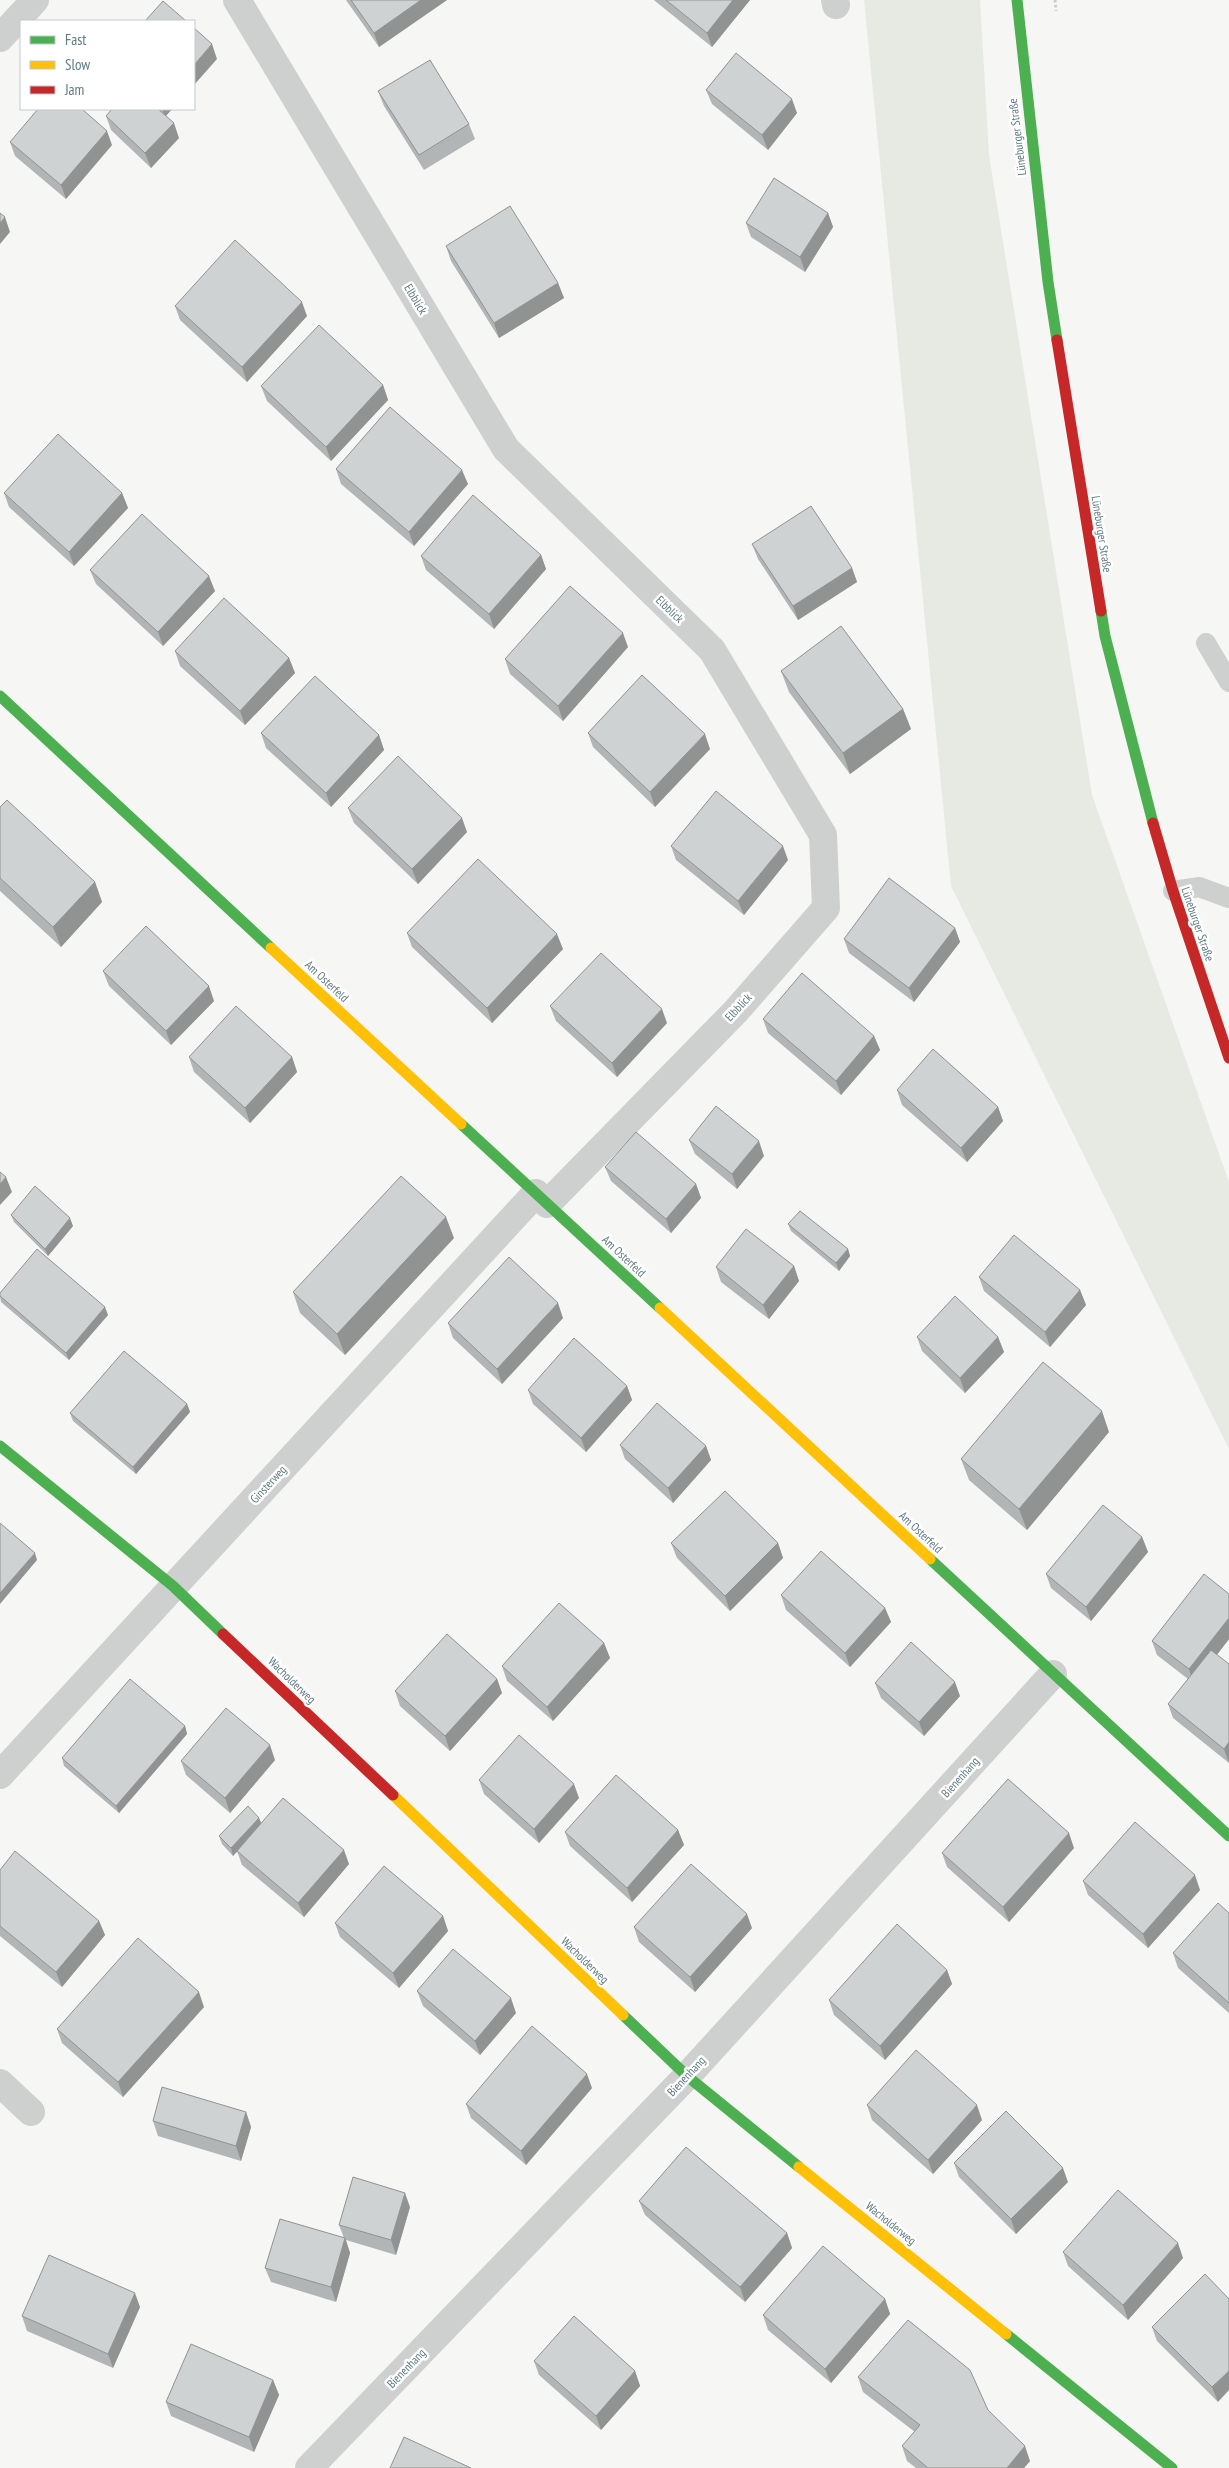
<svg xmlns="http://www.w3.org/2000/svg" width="1229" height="2468" font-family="'PT Sans Narrow',sans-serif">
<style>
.green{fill:#e7eae3}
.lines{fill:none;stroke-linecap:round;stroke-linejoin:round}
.path{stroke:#cccdce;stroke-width:3;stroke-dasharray:2.5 2.5;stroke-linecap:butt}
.lane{stroke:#ced0d0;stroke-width:20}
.street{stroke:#ced0d0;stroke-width:28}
.fast{stroke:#4caf50;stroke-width:11}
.slow{stroke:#ffc107;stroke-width:11}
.jam{stroke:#c62828;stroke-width:11}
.wall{fill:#b2b5b5}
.shaded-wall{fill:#919393}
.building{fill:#cfd2d2;stroke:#919393}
.labels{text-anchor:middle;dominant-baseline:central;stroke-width:5;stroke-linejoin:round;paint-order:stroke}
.street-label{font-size:12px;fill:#5f7a82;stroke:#fff}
</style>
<rect width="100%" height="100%" fill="#f6f6f5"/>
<!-- green -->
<path class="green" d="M 864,0 L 980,0 L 989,155 L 1092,795 L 1229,1182 L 1229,1449 L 951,886 Z"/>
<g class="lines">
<!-- path -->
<path class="path" d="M 1055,0 L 1056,11"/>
<!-- lane -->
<path class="lane" d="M 1206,643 L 1229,682
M 1173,891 L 1199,887 L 1229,898"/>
<!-- street -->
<path class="street" d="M 237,0 L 506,449 L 712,650 L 823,835 L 826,908 L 736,1011 L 547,1204
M 835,0 L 836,5
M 0,38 L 35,0
M 0,1775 L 536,1193
M 0,2083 L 31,2112
M 309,2468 L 687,2076 L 1053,1674"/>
<!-- fast -->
<path class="fast" d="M 1017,0 L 1048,282 L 1057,340
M 1101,611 L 1105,636 L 1153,823
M 0,696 L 271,948
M 461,1124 L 660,1308
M 0,1446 L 173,1586 L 223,1634
M 930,1559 L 1229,1836
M 623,2015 L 687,2076 L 799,2167
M 1006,2334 L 1172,2468"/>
<!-- slow -->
<path class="slow" d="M 271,948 L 461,1124
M 660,1308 L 930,1559
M 393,1795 L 623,2015
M 799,2167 L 1006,2334"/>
<!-- jam -->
<path class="jam" d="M 1057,340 L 1101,611
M 1153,823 L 1173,891 L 1229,1058
M 223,1634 L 393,1795"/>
</g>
<!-- wall -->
<path class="wall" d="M 346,0 L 447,0 L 379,47 Z
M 654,0 L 750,0 L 712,47 L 655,1 Z
M 706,90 L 797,113 L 768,150 L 712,104 Z
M 378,91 L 469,124 L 475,139 L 424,170 L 384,106 Z
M 112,109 L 172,109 L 166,116 L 179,138 L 151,168 L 111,130 L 106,116 Z
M 10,142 L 112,145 L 66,199 L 15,156 Z
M 828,213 L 833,227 L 805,272 L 751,237 L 746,223 Z
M 446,246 L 558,283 L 564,298 L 499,338 L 451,261 Z
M 175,306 L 307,316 L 247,382 L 180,320 Z
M 383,385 L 388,400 L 331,461 L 267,401 L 261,386 Z
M 336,469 L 468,484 L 414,546 L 341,484 Z
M 4,493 L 122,493 L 128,508 L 74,566 L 9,507 Z
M 752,544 L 852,568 L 857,582 L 798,620 L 758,559 Z
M 541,555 L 546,569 L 494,629 L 426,570 L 421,556 Z
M 90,570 L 215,591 L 163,646 L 96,584 Z
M 628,647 L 563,721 L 510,674 L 505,659 Z
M 175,651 L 289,658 L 295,673 L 245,725 L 180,666 Z
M 781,671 L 903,709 L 911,729 L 850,774 L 789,692 Z
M 261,733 L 379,735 L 384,750 L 331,807 L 266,748 Z
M 588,733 L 710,749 L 655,807 L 593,747 Z
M 0,807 L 95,882 L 102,902 L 61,947 L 0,891 Z
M 348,808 L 467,832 L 418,884 L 354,823 Z
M 671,846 L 788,860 L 744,915 L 676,860 Z
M 955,928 L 960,942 L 914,1002 L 849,953 L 844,939 Z
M 407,933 L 563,949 L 492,1023 L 412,947 Z
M 103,971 L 214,1001 L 171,1045 L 109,986 Z
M 550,1006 L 667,1023 L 617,1077 L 556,1021 Z
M 763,1019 L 874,1036 L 880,1050 L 841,1095 L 768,1033 Z
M 189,1057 L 292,1057 L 297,1072 L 250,1123 L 194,1072 Z
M 897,1090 L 998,1107 L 1003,1121 L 967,1162 L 902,1105 Z
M 689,1140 L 764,1156 L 737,1189 L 695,1154 Z
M 605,1167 L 696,1184 L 701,1198 L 671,1233 L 611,1181 Z
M 11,1215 L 73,1226 L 48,1256 L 14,1222 Z
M 788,1224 L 848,1249 L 850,1256 L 839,1271 L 791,1231 Z
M 454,1238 L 345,1355 L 300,1313 L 293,1292 Z
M 794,1266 L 799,1281 L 769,1319 L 721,1282 L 716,1267 Z
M 979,1277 L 1080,1290 L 1086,1305 L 1050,1347 L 984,1291 Z
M 0,1296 L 108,1315 L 69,1360 L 1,1302 Z
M 563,1318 L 502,1384 L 453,1338 L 448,1323 Z
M 917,1337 L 998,1337 L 1004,1352 L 965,1393 L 922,1351 Z
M 627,1386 L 632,1400 L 586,1452 L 533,1404 L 528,1390 Z
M 187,1404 L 190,1412 L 136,1474 L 73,1421 L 70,1413 Z
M 1109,1432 L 1027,1530 L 969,1480 L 961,1459 Z
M 620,1445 L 706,1446 L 711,1460 L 673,1503 L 625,1459 Z
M 1142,1537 L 1148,1552 L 1091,1621 L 1051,1588 L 1046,1574 Z
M 671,1543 L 778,1543 L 783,1558 L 730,1611 L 677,1558 Z
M 1229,1594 L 1229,1639 L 1217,1655 L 1229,1763 L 1173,1718 L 1168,1704 L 1188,1679 L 1157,1655 L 1152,1641 Z
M 781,1595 L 885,1608 L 891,1622 L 850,1667 L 786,1610 Z
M 604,1643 L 610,1658 L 553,1721 L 507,1681 L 502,1666 Z
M 497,1679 L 502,1693 L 450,1751 L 400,1706 L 395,1691 Z
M 875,1683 L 960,1696 L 924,1736 L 881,1698 Z
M 185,1726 L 187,1734 L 119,1813 L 64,1766 L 62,1758 Z
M 275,1760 L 230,1813 L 186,1775 L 181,1761 Z
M 479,1780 L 579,1798 L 539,1843 L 484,1794 Z
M 259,1818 L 261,1823 L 349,1864 L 304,1917 L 242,1865 L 237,1851 L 233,1856 L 222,1844 L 219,1836 Z
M 678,1830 L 684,1845 L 632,1902 L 570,1846 L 565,1832 Z
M 1074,1848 L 1009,1922 L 947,1867 L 942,1853 Z
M 0,1870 L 99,1921 L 105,1935 L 62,1987 L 0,1936 Z
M 1083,1881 L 1200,1890 L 1148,1948 L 1088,1895 Z
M 1229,1913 L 1229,2013 L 1178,1968 L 1173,1953 Z
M 443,1916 L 448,1931 L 399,1988 L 340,1937 L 335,1923 Z
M 634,1927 L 752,1928 L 695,1992 L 639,1942 Z
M 947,1970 L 952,1984 L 885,2060 L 834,2015 L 829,2000 Z
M 417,1991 L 516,2013 L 480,2055 L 423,2006 Z
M 204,2007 L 123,2097 L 62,2043 L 57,2029 Z
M 592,2088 L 526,2165 L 471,2118 L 466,2104 Z
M 867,2105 L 982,2120 L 933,2174 L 872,2120 Z
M 246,2112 L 251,2127 L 241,2161 L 158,2136 L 153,2121 Z
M 954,2163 L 1068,2182 L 1016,2234 L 959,2177 Z
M 639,2201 L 787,2233 L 792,2248 L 745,2302 L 645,2215 Z
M 410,2207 L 396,2255 L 346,2240 L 350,2253 L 336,2302 L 271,2282 L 265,2268 L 344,2238 L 339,2225 Z
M 1063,2252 L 1183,2258 L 1128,2320 L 1068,2266 Z
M 1205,2274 L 1218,2402 L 1157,2341 L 1152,2327 Z
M 885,2299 L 890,2314 L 831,2383 L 768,2330 L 763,2315 Z
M 140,2307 L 113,2368 L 27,2331 L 22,2316 Z
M 534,2361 L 635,2371 L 640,2386 L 601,2430 L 539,2375 Z
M 858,2377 L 988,2410 L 1030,2461 L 1024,2468 L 916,2468 L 907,2461 L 902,2446 L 915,2432 L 863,2392 Z
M 273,2380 L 279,2395 L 254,2452 L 171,2416 L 166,2402 Z"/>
<!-- shaded-wall -->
<path class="shaded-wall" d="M 421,0 L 447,0 L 379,47 L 374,33 Z
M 733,0 L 750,0 L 712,47 L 707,33 Z
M 212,44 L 217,59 L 194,85 L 194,65 Z
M 792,99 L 797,113 L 768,150 L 762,135 Z
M 162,109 L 172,109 L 165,117 Z
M 174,123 L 179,138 L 151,168 L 145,153 Z
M 107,131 L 112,145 L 66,199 L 61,185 Z
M 828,213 L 833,227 L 805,272 L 800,257 Z
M 5,217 L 10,232 L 0,244 L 0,223 Z
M 558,283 L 564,298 L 499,338 L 494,323 Z
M 302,302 L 307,316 L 247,382 L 242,367 Z
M 383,385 L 388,400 L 331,461 L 326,447 Z
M 462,470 L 468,484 L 414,546 L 409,532 Z
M 122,493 L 128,508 L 74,566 L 69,552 Z
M 541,555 L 546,569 L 494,629 L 489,614 Z
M 852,568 L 857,582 L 798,620 L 793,606 Z
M 209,576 L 215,591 L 163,646 L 158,632 Z
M 623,633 L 628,647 L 563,721 L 558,706 Z
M 289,658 L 295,673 L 245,725 L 240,711 Z
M 903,709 L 911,729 L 850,774 L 843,753 Z
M 705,734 L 710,749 L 655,807 L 650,792 Z
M 379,735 L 384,750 L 331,807 L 326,793 Z
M 462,818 L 467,832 L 418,884 L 412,869 Z
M 783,846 L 788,860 L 744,915 L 738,901 Z
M 95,882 L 102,902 L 61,947 L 53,927 Z
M 955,928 L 960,942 L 914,1002 L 909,988 Z
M 557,934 L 563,949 L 492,1023 L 487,1008 Z
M 209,986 L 214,1001 L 171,1045 L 166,1031 Z
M 662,1009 L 667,1023 L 617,1077 L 612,1063 Z
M 874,1036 L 880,1050 L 841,1095 L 836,1081 Z
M 292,1057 L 297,1072 L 250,1123 L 245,1108 Z
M 998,1107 L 1003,1121 L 967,1162 L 961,1148 Z
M 759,1141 L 764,1156 L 737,1189 L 732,1174 Z
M 6,1177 L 12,1192 L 0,1205 L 0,1184 Z
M 696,1184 L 701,1198 L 671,1233 L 666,1219 Z
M 446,1217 L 454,1238 L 345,1355 L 337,1334 Z
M 70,1218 L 73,1226 L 48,1256 L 45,1249 Z
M 848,1249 L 850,1256 L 839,1271 L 836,1263 Z
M 794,1266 L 799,1281 L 769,1319 L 763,1305 Z
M 1080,1290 L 1086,1305 L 1050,1347 L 1045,1332 Z
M 558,1303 L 563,1318 L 502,1384 L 497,1369 Z
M 105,1307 L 108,1315 L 69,1360 L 66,1353 Z
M 998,1337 L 1004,1352 L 965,1393 L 960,1378 Z
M 627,1386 L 632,1400 L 586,1452 L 581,1438 Z
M 187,1404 L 190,1412 L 136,1474 L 133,1467 Z
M 1102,1411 L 1109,1432 L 1027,1530 L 1019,1509 Z
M 706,1446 L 711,1460 L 673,1503 L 668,1488 Z
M 1142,1537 L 1148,1552 L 1091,1621 L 1086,1607 Z
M 778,1543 L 783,1558 L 730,1611 L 725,1596 Z
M 35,1553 L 37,1560 L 0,1604 L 0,1593 Z
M 885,1608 L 891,1622 L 850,1667 L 845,1653 Z
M 1229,1618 L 1229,1639 L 1194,1684 L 1189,1669 Z
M 604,1643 L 610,1658 L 553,1721 L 547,1707 Z
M 497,1679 L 502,1693 L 450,1751 L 445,1736 Z
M 955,1682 L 960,1696 L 924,1736 L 919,1722 Z
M 185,1726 L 187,1734 L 119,1813 L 116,1806 Z
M 1229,1742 L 1229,1763 L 1224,1749 Z
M 270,1745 L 275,1760 L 230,1813 L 225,1798 Z
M 574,1784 L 579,1798 L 539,1843 L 534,1829 Z
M 259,1818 L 262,1825 L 233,1856 L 231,1848 Z
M 678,1830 L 684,1845 L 632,1902 L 627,1888 Z
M 1069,1833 L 1074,1848 L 1009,1922 L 1003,1907 Z
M 344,1850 L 349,1864 L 304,1917 L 298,1903 Z
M 1195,1875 L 1200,1890 L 1148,1948 L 1143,1934 Z
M 747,1914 L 752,1928 L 695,1992 L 690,1977 Z
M 443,1916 L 448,1931 L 399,1988 L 393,1973 Z
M 99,1921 L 105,1935 L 62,1987 L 56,1972 Z
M 947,1970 L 952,1984 L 885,2060 L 880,2046 Z
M 199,1992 L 204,2007 L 123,2097 L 118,2082 Z
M 511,1998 L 516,2013 L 480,2055 L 475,2041 Z
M 587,2074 L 592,2088 L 526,2165 L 521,2151 Z
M 977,2105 L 982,2120 L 933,2174 L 928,2160 Z
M 246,2112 L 251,2127 L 241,2161 L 236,2146 Z
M 1063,2168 L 1068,2182 L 1016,2234 L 1011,2219 Z
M 405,2193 L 410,2207 L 396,2255 L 391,2240 Z
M 787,2233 L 792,2248 L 745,2302 L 740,2287 Z
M 345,2238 L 350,2253 L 336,2302 L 331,2287 Z
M 1178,2243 L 1183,2258 L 1128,2320 L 1123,2305 Z
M 135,2293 L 140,2307 L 113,2368 L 108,2354 Z
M 885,2299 L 890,2314 L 831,2383 L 825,2369 Z
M 635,2371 L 640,2386 L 601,2430 L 596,2416 Z
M 1229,2371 L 1229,2390 L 1218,2402 L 1212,2387 Z
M 273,2380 L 279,2395 L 254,2452 L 249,2437 Z
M 1025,2446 L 1030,2461 L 1024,2468 L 1007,2468 Z"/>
<!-- building -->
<path class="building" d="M 351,0 L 421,0 L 374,33 Z
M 666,0 L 733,0 L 707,33 Z
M 163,1 L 186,21 L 145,21 Z
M 194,28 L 212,44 L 194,65 Z
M 736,53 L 792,99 L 762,135 L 706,90 Z
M 430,60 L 469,124 L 419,155 L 378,91 Z
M 38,109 L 82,109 L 107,131 L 61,185 L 10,142 Z
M 112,109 L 158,109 L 174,123 L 145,153 L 106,116 Z
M 774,178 L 828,213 L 800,257 L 746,223 Z
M 510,206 L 558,283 L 494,323 L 446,246 Z
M 0,213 L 5,217 L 0,223 Z
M 235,240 L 302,302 L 242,367 L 175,306 Z
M 319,325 L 383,385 L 326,447 L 261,386 Z
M 390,407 L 462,470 L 409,532 L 336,469 Z
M 58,434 L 122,493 L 69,552 L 4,493 Z
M 473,495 L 541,555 L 489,614 L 421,556 Z
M 811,506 L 852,568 L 793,606 L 752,544 Z
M 142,514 L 209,576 L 158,632 L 90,570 Z
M 570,586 L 623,633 L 558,706 L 505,659 Z
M 224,598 L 289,658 L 240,711 L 175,651 Z
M 841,626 L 903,709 L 843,753 L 781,671 Z
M 642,675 L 705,734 L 650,792 L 588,733 Z
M 315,676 L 379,735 L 326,793 L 261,733 Z
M 398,756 L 462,818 L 412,869 L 348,808 Z
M 716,791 L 783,846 L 738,901 L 671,846 Z
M 7,800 L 95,882 L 53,927 L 0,878 L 0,807 Z
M 478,859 L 557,934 L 487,1008 L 407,933 Z
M 889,878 L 955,928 L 909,988 L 844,939 Z
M 146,926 L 209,986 L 166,1031 L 103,971 Z
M 601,953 L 662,1009 L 612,1063 L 550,1006 Z
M 802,973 L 874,1036 L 836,1081 L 763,1019 Z
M 236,1006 L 292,1057 L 245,1108 L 189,1057 Z
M 933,1049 L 998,1107 L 961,1148 L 897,1090 Z
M 716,1106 L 759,1141 L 732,1174 L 689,1140 Z
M 636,1132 L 696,1184 L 666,1219 L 605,1167 Z
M 0,1172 L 6,1177 L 0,1184 Z
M 401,1176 L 446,1217 L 337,1334 L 293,1292 Z
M 35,1186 L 70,1218 L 45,1249 L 11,1215 Z
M 800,1211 L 848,1249 L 836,1263 L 788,1224 Z
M 746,1229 L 794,1266 L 763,1305 L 716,1267 Z
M 1014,1235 L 1080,1290 L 1045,1332 L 979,1277 Z
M 37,1249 L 105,1307 L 66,1353 L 0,1296 L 0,1293 Z
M 509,1257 L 558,1303 L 497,1369 L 448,1323 Z
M 955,1296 L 998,1337 L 960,1378 L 917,1337 Z
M 574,1338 L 627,1386 L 581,1438 L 528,1390 Z
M 124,1351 L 187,1404 L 133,1467 L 70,1413 Z
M 1043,1362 L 1102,1411 L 1019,1509 L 961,1459 Z
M 657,1403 L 706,1446 L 668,1488 L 620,1445 Z
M 725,1491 L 778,1543 L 725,1596 L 671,1543 Z
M 1103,1505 L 1142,1537 L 1086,1607 L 1046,1574 Z
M 0,1523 L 35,1553 L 0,1593 Z
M 821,1551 L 885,1608 L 845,1653 L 781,1595 Z
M 1204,1574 L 1229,1594 L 1229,1618 L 1189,1669 L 1152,1641 Z
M 559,1603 L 604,1643 L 547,1707 L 502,1666 Z
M 447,1634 L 497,1679 L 445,1736 L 395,1691 Z
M 911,1642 L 955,1682 L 919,1722 L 875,1683 Z
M 1211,1650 L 1229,1664 L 1229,1742 L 1224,1749 L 1168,1704 Z
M 130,1679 L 185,1726 L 116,1806 L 62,1758 Z
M 226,1708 L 270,1745 L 225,1798 L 181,1761 Z
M 519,1735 L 574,1784 L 534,1829 L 479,1780 Z
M 616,1775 L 678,1830 L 627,1888 L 565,1832 Z
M 1008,1779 L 1069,1833 L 1003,1907 L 942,1853 Z
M 283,1798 L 344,1850 L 298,1903 L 237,1851 Z
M 248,1806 L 259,1818 L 231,1848 L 219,1836 Z
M 1135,1822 L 1195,1875 L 1143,1934 L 1083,1881 Z
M 15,1851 L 99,1921 L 56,1972 L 0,1926 L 0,1870 Z
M 691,1864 L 747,1914 L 690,1977 L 634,1927 Z
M 384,1866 L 443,1916 L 393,1973 L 335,1923 Z
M 1218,1903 L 1229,1913 L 1229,2003 L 1173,1953 Z
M 897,1924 L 947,1970 L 880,2046 L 829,2000 Z
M 138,1938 L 199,1992 L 118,2082 L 57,2029 Z
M 453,1949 L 511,1998 L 475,2041 L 417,1991 Z
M 532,2026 L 587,2074 L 521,2151 L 466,2104 Z
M 916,2050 L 977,2105 L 928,2160 L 867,2105 Z
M 162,2087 L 246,2112 L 236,2146 L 153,2121 Z
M 1006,2111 L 1063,2168 L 1011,2219 L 954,2163 Z
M 686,2147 L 787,2233 L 740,2287 L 639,2201 Z
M 353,2177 L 405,2193 L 391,2240 L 339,2225 Z
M 1118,2190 L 1178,2243 L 1123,2305 L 1063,2252 Z
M 280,2219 L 345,2238 L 331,2287 L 265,2268 Z
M 823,2246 L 885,2299 L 825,2369 L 763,2315 Z
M 49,2255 L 135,2293 L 108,2354 L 22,2316 Z
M 1205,2274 L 1229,2299 L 1229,2371 L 1212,2387 L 1152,2327 Z
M 574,2316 L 635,2371 L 596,2416 L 534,2361 Z
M 908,2320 L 970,2370 L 988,2410 L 1025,2446 L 1007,2468 L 928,2468 L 902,2446 L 920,2425 L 858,2377 Z
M 191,2344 L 273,2380 L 249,2437 L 166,2402 Z
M 404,2437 L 471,2468 L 390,2468 Z"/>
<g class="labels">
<!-- street labels -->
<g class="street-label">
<text transform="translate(1017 137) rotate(-97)">Lüneburger Straße</text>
<text transform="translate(416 299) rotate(59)">Elbblick</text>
<text transform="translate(1102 534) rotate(81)">Lüneburger Straße</text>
<text transform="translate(670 609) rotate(44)">Elbblick</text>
<text transform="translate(1198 924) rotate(71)">Lüneburger Straße</text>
<text transform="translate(327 981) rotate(43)">Am Osterfeld</text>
<text transform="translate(738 1007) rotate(-47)">Elbblick</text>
<text transform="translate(624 1256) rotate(43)">Am Osterfeld</text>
<text transform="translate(268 1484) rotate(-47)">Ginsterweg</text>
<text transform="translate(921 1532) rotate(43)">Am Osterfeld</text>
<text transform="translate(292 1680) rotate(44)">Wacholderweg</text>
<text transform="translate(960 1777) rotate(-48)">Bienenhang</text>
<text transform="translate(585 1960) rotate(44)">Wacholderweg</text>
<text transform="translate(686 2076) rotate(-47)">Bienenhang</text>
<text transform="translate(891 2223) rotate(39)">Wacholderweg</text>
<text transform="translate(406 2368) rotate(-46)">Bienenhang</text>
</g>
</g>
<!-- legend -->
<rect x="20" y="20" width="175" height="90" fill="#ffffff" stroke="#bfcacd"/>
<rect x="30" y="36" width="25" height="8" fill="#4caf50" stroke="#bfcacd"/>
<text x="65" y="45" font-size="15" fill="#5f7a82">Fast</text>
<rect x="30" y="61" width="25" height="8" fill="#ffc107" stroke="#bfcacd"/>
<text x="65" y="70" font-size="15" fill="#5f7a82">Slow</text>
<rect x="30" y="86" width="25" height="8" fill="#c62828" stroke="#bfcacd"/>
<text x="65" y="95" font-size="15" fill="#5f7a82">Jam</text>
</svg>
